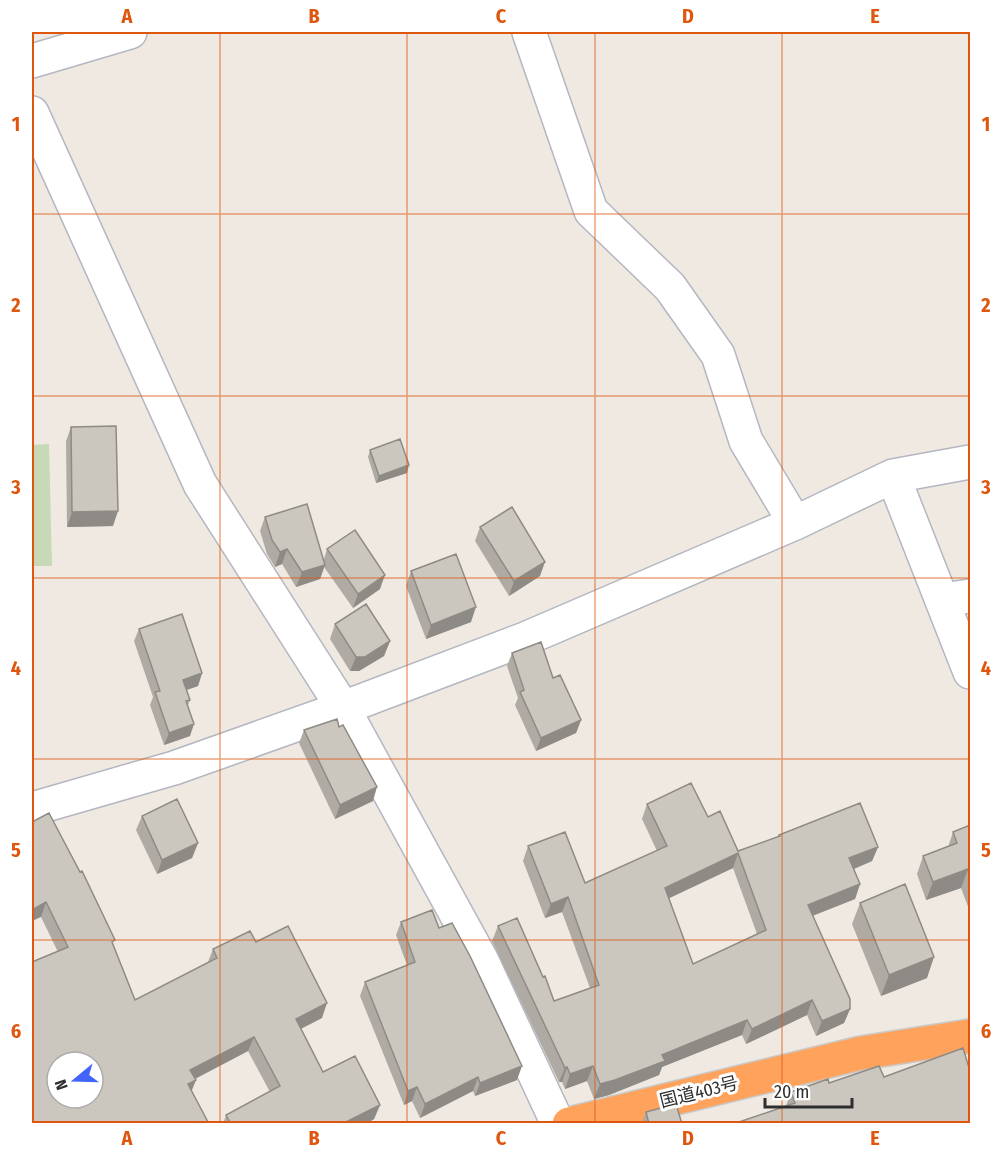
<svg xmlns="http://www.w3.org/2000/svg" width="1002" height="1155" font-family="'Fira Sans Condensed','Noto Sans JP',sans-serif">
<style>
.cemetery{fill:#c8d9b8}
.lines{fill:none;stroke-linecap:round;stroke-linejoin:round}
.minor-casing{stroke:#b4b7c1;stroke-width:36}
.highway-casing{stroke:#c9c9c9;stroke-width:36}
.minor{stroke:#fff;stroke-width:33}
.highway{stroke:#ffa35c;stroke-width:33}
.wall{fill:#afaba4;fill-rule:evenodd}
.shaded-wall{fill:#8e8b86}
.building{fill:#cbc7bf;stroke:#8e8b86;stroke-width:1.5;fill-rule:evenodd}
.grid{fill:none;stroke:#df570e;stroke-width:1.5;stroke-opacity:0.55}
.labels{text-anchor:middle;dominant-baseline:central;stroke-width:6;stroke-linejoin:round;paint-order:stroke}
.street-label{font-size:18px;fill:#2e2e2e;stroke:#fff}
.neatline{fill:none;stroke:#df570e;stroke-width:2}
.grid-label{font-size:20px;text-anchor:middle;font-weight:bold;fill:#df570e}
</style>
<rect width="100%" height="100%" fill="#efe9e1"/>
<!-- cemetery -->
<path class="cemetery" d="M 49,444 L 52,566 L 32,566 L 32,445 Z"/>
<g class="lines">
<defs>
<path id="minor" d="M 529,32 L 591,211 L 670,287 L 718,355 L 746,441 L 795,523
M 32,61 L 130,32
M 32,113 L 200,484 L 343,708 L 482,961 L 558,1124
M 893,476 L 970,672
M 942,600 L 970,596
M 32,809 L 174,768 L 343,708 L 525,639 L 795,523 L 893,476 L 970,462"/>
<path id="highway" d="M 569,1124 L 861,1053 L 970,1036"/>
</defs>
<!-- minor casing -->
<use href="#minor" class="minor-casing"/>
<!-- highway casing -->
<use href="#highway" class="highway-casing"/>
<!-- minor -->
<use href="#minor" class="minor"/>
<!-- highway -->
<use href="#highway" class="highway"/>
</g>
<!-- wall -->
<path class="wall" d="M 71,427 L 113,526 L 67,527 L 66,441 Z
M 370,450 L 407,473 L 376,483 L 368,457 Z
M 265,517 L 324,559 L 327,549 L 380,589 L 353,608 L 324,567 L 320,579 L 296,587 L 282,564 L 275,567 L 267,554 L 260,531 Z
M 480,527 L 540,576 L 509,596 L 475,541 Z
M 411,571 L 471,622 L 426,639 L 406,586 Z
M 970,608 L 970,623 L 968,615 Z
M 335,624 L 390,641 L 384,656 L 359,671 L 350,671 L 330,639 Z
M 139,629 L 202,673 L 198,686 L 186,690 L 190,700 L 188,705 L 190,736 L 164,745 L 150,705 L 153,697 L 134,641 Z
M 512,653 L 553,678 L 581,720 L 576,733 L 536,751 L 515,705 L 518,698 L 507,666 Z
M 304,730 L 373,801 L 335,819 L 299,743 Z
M 647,804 L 708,817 L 738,851 L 778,837 L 779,835 L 878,847 L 872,861 L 854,869 L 860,884 L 855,899 L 812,916 L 850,1009 L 844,1023 L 816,1036 L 807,1015 L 746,1044 L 742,1035 L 662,1067 L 659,1075 L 609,1095 L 594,1099 L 587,1081 L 565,1089 L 562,1082 L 559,1082 L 492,941 L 498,926 L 543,977 L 554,1001 L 590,988 L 562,912 L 545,918 L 523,861 L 528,846 L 585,883 L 657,851 L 642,819 ZM 733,868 L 757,934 L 693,964 L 669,898 Z
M 142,816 L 198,843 L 192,858 L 157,874 L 136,830 Z
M 32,822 L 113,946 L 135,1000 L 208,962 L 213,949 L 256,942 L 322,1018 L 301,1029 L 323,1072 L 380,1105 L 374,1119 L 366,1124 L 223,1124 L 226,1115 L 270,1092 L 248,1051 L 195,1079 L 58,952 L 41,917 Z
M 970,825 L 970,912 L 961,888 L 926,900 L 917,874 L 923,856 L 948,847 L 953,832 Z
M 860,903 L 927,978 L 881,996 L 852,924 Z
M 401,922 L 439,928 L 517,1080 L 475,1096 L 473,1091 L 420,1118 L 412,1101 L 404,1105 L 360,996 L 365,982 L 407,965 L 396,935 Z
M 884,1077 L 786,1106 L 791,1092 L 829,1083 Z
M 646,1112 L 682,1124 L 641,1124 Z"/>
<!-- shaded-wall -->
<path class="shaded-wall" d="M 409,465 L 407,473 L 376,483 L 379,476 Z
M 118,511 L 113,526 L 67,527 L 72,512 Z
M 287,549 L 282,564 L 275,567 L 280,552 Z
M 545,562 L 540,576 L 509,596 L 514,581 Z
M 325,565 L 320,579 L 296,587 L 302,572 Z
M 385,575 L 380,589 L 353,608 L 358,594 Z
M 476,607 L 471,622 L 426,639 L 431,625 Z
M 390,641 L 384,656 L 359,671 L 350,671 L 356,657 Z
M 202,673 L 198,686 L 178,693 L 183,680 Z
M 581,720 L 576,733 L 536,751 L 541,738 Z
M 194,724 L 190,736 L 164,745 L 169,733 Z
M 377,787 L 373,801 L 335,819 L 340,805 Z
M 198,843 L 192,858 L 157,874 L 162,860 Z
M 878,847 L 872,861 L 844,873 L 849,858 Z
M 738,853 L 733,868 L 659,903 L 665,888 Z
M 968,869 L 961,888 L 926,900 L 933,882 Z
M 860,884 L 855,899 L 802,920 L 808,905 Z
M 568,897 L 562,912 L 545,918 L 551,904 Z
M 46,902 L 41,917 L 32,921 L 32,910 Z
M 934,957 L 927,978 L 881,996 L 889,975 Z
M 812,1000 L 807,1015 L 746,1044 L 752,1029 Z
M 327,1003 L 322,1018 L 290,1034 L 296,1019 Z
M 850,1009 L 844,1023 L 816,1036 L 822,1021 Z
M 747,1020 L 742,1035 L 662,1067 L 659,1075 L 609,1095 L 594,1099 L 600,1084 L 662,1055 Z
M 254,1037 L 248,1051 L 185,1084 L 190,1070 Z
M 522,1066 L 517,1080 L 475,1096 L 480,1083 Z
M 593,1066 L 587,1081 L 565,1089 L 570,1074 Z
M 567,1067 L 562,1082 L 559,1082 L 565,1068 Z
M 478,1077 L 473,1091 L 420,1118 L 425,1104 Z
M 196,1080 L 190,1095 L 188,1084 Z
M 417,1087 L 412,1101 L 404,1105 L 408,1091 Z
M 380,1105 L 374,1119 L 366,1124 L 342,1124 Z"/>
<!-- building -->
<path class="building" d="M 116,426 L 118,511 L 72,512 L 71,427 Z
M 400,439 L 409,465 L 379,476 L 370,450 Z
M 307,504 L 325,565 L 302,572 L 287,549 L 280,552 L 272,540 L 265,517 Z
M 512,507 L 545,562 L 514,581 L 480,527 Z
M 355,530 L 385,575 L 358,594 L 327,549 Z
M 456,554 L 476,607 L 431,625 L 411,571 Z
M 366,604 L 390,641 L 365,657 L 356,657 L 335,624 Z
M 182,614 L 202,673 L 183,680 L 190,700 L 186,701 L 194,724 L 169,733 L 155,692 L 160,691 L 139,629 Z
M 541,642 L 553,678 L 560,675 L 581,720 L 541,738 L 520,692 L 524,690 L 512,653 Z
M 337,719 L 339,727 L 343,725 L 377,787 L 340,805 L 304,730 Z
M 691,783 L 708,817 L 720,811 L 738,851 L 780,836 L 779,835 L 860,803 L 878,847 L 849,858 L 860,884 L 808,905 L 850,999 L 850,1009 L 822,1021 L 812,1000 L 752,1029 L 747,1020 L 662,1055 L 665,1061 L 615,1080 L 600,1084 L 593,1066 L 570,1074 L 567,1067 L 565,1068 L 498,926 L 517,918 L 543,977 L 545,976 L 554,1001 L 599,985 L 568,897 L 551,904 L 528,846 L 565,832 L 585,883 L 667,846 L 647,804 ZM 738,853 L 766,930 L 693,964 L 665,888 Z
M 177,799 L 198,843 L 162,860 L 142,816 Z
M 49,813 L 80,872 L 82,871 L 115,940 L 112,942 L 135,1000 L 217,958 L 213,949 L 250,931 L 256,942 L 288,926 L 327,1003 L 296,1019 L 323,1072 L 355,1056 L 380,1105 L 342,1124 L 231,1124 L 226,1115 L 280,1086 L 254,1037 L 190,1070 L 196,1080 L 188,1084 L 209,1124 L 32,1124 L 32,962 L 68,947 L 46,902 L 32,910 L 32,822 ZM 57,1062 L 93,1062 L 93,1098 L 57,1098 Z
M 970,825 L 970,876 L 968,869 L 933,882 L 923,856 L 957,843 L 953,832 Z
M 905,884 L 934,957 L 889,975 L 860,903 Z
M 432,910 L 439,928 L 452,923 L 470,956 L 522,1066 L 480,1083 L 478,1077 L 425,1104 L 417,1087 L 408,1091 L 365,982 L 415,962 L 401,922 Z
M 963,1048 L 970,1071 L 970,1124 L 733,1124 L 795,1103 L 791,1092 L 828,1079 L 829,1083 L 879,1066 L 884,1077 Z
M 676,1104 L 682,1124 L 649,1124 L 646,1112 Z"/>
<!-- grid -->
<path class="grid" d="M 220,32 L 220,1124M 407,32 L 407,1124M 595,32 L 595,1124M 782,32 L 782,1124M 32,214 L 970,214M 32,396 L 970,396M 32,578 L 970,578M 32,759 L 970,759M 32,940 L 970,940"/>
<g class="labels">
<!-- street labels -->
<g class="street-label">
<text transform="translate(699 1092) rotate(-14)">国道403号</text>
</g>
</g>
<!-- border -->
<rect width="1002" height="1155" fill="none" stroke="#ffffff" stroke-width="66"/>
<!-- north arrow -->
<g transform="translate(75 1080) rotate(251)"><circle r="28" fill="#ffffff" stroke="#ababab" stroke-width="1.5"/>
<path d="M0-4.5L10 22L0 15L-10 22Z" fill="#4264fb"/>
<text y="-9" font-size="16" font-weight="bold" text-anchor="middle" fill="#2e2e2e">N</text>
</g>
<!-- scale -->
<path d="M765 1098v9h87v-9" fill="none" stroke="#2e2e2e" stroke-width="3"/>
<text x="774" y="1098" font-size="18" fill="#2e2e2e" stroke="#ffffff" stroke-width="4.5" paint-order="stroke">20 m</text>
<rect x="33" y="33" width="936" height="1089" class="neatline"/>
<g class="grid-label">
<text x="127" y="23">A</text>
<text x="314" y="23">B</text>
<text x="501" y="23">C</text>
<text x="688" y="23">D</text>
<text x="875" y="23">E</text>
<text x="16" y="131">1</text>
<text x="986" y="131">1</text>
<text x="16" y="312">2</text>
<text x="986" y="312">2</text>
<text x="16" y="494">3</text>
<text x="986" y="494">3</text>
<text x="16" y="675">4</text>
<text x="986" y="675">4</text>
<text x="16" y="857">5</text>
<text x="986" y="857">5</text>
<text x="16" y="1038">6</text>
<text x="986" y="1038">6</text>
<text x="127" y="1145">A</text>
<text x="314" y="1145">B</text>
<text x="501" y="1145">C</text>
<text x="688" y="1145">D</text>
<text x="875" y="1145">E</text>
</g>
</svg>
